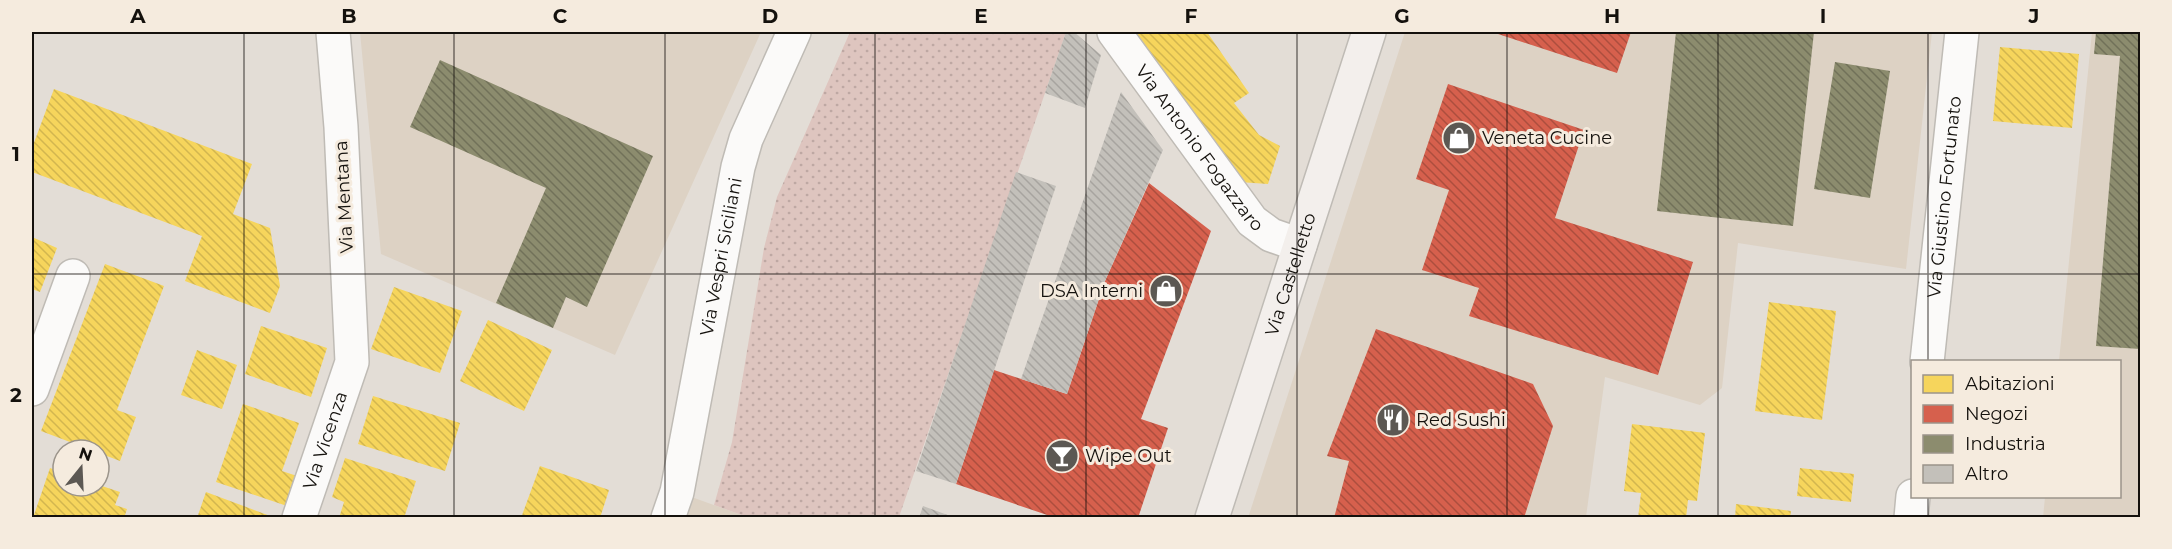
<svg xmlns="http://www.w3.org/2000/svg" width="2172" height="549" font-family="Montserrat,sans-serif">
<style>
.built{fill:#ddd2c4}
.garden{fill:url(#garden-dots)}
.homes{fill:url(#homes-back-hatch)}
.shops{fill:url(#shops-back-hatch)}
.industry{fill:url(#industry-back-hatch)}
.building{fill:url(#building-back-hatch)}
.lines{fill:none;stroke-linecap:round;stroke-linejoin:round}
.street-casing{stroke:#bfbbb5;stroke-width:36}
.secondary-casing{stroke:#bfbbb5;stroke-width:36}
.street{stroke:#fbfaf9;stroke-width:33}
.secondary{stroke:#f3efec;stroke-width:33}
.grid{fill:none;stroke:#14110d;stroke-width:1.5;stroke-opacity:0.55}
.labels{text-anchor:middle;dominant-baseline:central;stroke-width:6;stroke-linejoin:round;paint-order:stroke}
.poi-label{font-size:18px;fill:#14110d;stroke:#f5ebde;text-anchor:start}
.street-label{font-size:18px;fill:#14110d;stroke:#f5ebde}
.neatline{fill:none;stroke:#14110d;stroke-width:2}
.grid-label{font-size:20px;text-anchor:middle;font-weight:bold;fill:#14110d}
</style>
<defs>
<pattern id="garden-dots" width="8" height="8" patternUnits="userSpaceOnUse" patternTransform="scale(1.5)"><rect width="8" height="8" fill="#dec5bf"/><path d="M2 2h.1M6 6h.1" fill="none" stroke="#bea8a3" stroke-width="1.8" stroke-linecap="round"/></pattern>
<pattern id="homes-back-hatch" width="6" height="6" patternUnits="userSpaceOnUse" patternTransform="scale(1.5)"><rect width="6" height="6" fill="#f6d55c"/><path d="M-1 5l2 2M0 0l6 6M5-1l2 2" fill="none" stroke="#d2b64f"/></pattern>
<pattern id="shops-back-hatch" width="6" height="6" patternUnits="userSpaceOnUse" patternTransform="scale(1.5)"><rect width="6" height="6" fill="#d6604d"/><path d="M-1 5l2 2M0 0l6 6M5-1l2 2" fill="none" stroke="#ac4e3e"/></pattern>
<pattern id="industry-back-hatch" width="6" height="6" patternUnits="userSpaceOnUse" patternTransform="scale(1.5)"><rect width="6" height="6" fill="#8c8c6e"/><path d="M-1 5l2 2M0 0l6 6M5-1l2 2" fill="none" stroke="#717159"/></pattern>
<pattern id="building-back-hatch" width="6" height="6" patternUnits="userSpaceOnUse" patternTransform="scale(1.5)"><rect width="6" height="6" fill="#c3c0ba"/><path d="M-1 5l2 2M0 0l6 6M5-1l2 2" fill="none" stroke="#a7a49f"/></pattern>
</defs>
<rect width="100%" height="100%" fill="#e3ddd6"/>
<!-- built -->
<path class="built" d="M 360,32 L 761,32 L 615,355 L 381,254 Z
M 1405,32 L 1932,32 L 1906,269 L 1738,243 L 1722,388 L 1700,405 L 1605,377 L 1586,517 L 1248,518 Z
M 2092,32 L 2140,32 L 2140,517 L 2043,518 L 2045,497 L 2120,496 L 2120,362 L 2059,361 Z
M 686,495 L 747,517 L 679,518 Z"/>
<!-- garden -->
<path class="garden" d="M 850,32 L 1066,32 L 899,517 L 747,517 L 714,505 L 732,442 L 764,248 L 777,197 Z"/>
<!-- homes -->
<path class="homes" d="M 1130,32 L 1207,32 L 1249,93 L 1234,103 L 1259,135 L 1280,146 L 1268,184 L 1239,182 Z
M 2000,47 L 2079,54 L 2072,128 L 1993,121 Z
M 54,89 L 252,164 L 233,214 L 270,228 L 280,286 L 270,313 L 185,281 L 202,236 L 32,172 L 32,148 Z
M 32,237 L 57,248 L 40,292 L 32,289 Z
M 105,264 L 164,286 L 117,410 L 136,417 L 120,461 L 99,453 L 99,450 L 91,450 L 41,431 Z
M 394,287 L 462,311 L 440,373 L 371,349 Z
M 1769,302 L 1836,311 L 1822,420 L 1755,411 Z
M 488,320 L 552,350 L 524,411 L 460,381 Z
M 261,326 L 327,348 L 311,397 L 245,374 Z
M 197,350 L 237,365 L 222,409 L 181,395 Z
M 373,396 L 460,423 L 445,471 L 358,444 Z
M 243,404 L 299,423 L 282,471 L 297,476 L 287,506 L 216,482 Z
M 1632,424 L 1705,433 L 1697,501 L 1688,500 L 1686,518 L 1638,518 L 1641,493 L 1624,491 Z
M 345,458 L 416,481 L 404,518 L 339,518 L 344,502 L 332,497 Z
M 540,466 L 609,490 L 600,518 L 521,518 Z
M 50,468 L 63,473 L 63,486 L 99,485 L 120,492 L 115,505 L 127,509 L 124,518 L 33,518 Z
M 1800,468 L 1854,474 L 1851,502 L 1797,496 Z
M 206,492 L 273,517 L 273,518 L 197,518 Z
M 1736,504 L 1791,511 L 1790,518 L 1735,518 Z"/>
<!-- shops -->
<path class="shops" d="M 1492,32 L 1631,32 L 1617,73 Z
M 1448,84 L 1584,130 L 1555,218 L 1693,262 L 1658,375 L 1469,316 L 1479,288 L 1422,270 L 1449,190 L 1416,179 Z
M 1149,183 L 1211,231 L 1141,419 L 1168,428 L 1138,518 L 1056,518 L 956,484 L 994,370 L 1067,394 L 1105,281 Z
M 1376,329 L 1533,384 L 1553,426 L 1524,518 L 1334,518 L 1349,461 L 1327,456 Z"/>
<!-- industry -->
<path class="industry" d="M 1676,32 L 1814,32 L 1793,226 L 1657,211 Z
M 2096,32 L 2140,32 L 2140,349 L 2096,346 L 2120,56 L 2094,54 Z
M 440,60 L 653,156 L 587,307 L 566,297 L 553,328 L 496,303 L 546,188 L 410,127 Z
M 1835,62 L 1890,71 L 1870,198 L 1814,189 Z"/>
<!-- building -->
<path class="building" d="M 1066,32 L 1074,32 L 1101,55 L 1085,108 L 1045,93 Z
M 1121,92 L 1163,150 L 1105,281 L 1067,394 L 1021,379 Z
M 1016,172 L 1056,186 L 956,484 L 916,471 Z
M 923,506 L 953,517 L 953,518 L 919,518 Z"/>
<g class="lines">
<defs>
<g id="street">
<path id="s1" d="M 1114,32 L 1252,221 L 1271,235 L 1300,245"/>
<path id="s2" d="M 1927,362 L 1962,32"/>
<path d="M 32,389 L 73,276"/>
<path id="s3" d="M 299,518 L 352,362 L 341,127 L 333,32"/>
<path id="s4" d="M 668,518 L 677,492 L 738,167 L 746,139 L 794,32"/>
<path d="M 1911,518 L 1913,496"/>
</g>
<g id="secondary">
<path id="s5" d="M 1212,518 L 1369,32"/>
</g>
</defs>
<!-- street casing -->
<use href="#street" class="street-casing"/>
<!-- secondary casing -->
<use href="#secondary" class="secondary-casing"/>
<!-- street -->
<use href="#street" class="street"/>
<!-- secondary -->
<use href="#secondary" class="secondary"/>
</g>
<!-- grid -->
<path class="grid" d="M 244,32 L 244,518M 454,32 L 454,518M 665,32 L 665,518M 875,32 L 875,518M 1086,32 L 1086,518M 1297,32 L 1297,518M 1507,32 L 1507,518M 1718,32 L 1718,518M 1928,32 L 1928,362M 32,274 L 2140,274M 1928,496 L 1928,518"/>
<!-- icons -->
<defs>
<symbol id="shop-disc" viewBox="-11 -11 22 22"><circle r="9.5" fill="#5c5853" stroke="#f5ebde"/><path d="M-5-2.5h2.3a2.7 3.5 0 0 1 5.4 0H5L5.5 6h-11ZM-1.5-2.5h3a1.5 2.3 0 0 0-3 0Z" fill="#fff"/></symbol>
<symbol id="restaurant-disc" viewBox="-11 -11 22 22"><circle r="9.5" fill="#5c5853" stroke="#f5ebde"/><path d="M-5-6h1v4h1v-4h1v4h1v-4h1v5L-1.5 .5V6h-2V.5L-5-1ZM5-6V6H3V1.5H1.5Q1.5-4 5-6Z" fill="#fff"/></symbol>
<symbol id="bar-disc" viewBox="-11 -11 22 22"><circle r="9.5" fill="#5c5853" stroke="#f5ebde"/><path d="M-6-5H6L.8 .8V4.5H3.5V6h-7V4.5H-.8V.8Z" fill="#fff"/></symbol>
</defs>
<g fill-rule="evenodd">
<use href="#shop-disc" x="1440" y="119" width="38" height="38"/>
<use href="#shop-disc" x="1147" y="272" width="38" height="38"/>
<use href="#restaurant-disc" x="1374" y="401" width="38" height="38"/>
<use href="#bar-disc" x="1043" y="437" width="38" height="38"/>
</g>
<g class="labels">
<!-- poi labels -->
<g class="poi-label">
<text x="1482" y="138">Veneta Cucine</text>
<text x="1143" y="291" text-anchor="end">DSA Interni</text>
<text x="1416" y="420">Red Sushi</text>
<text x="1085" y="456">Wipe Out</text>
</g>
<!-- street labels -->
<g class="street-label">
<text stroke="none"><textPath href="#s1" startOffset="144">Via Antonio Fogazzaro</textPath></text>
<text stroke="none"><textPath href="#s2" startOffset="166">Via Giustino Fortunato</textPath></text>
<text transform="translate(344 197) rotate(-93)">Via Mentana</text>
<text stroke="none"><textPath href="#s4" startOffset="267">Via Vespri Siciliani</textPath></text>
<text stroke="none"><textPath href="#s5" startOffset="256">Via Castelletto</textPath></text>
<text stroke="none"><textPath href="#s3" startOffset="82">Via Vicenza</textPath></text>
</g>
</g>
<!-- border -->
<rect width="2172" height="549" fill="none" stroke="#f5ebde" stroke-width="66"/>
<!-- legend -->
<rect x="1911" y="360" width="210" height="138" fill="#f5ebde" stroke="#9b948a" stroke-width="1.5"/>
<rect x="1923" y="375" width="30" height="18" fill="#f6d55c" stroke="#9b948a" stroke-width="1.5"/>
<text x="1965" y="390" font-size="18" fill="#14110d">Abitazioni</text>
<rect x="1923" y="405" width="30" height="18" fill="#d6604d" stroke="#9b948a" stroke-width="1.5"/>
<text x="1965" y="420" font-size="18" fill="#14110d">Negozi</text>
<rect x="1923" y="435" width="30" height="18" fill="#8c8c6e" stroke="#9b948a" stroke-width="1.5"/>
<text x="1965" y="450" font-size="18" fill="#14110d">Industria</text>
<rect x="1923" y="465" width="30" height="18" fill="#c3c0ba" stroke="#9b948a" stroke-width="1.5"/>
<text x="1965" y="480" font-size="18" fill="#14110d">Altro</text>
<!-- north arrow -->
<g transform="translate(81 468) rotate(18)"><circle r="28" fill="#f5ebde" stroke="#9b948a" stroke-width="1.5"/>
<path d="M0-4.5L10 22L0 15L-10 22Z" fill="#5c5853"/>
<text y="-9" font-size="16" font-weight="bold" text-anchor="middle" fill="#14110d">N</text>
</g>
<rect x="33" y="33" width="2106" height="483" class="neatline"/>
<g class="grid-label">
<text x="138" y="23">A</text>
<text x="349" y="23">B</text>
<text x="560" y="23">C</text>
<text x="770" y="23">D</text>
<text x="981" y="23">E</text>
<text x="1191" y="23">F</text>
<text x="1402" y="23">G</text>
<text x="1612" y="23">H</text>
<text x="1823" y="23">I</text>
<text x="2034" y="23">J</text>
<text x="16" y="161">1</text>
<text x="16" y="402">2</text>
</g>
</svg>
